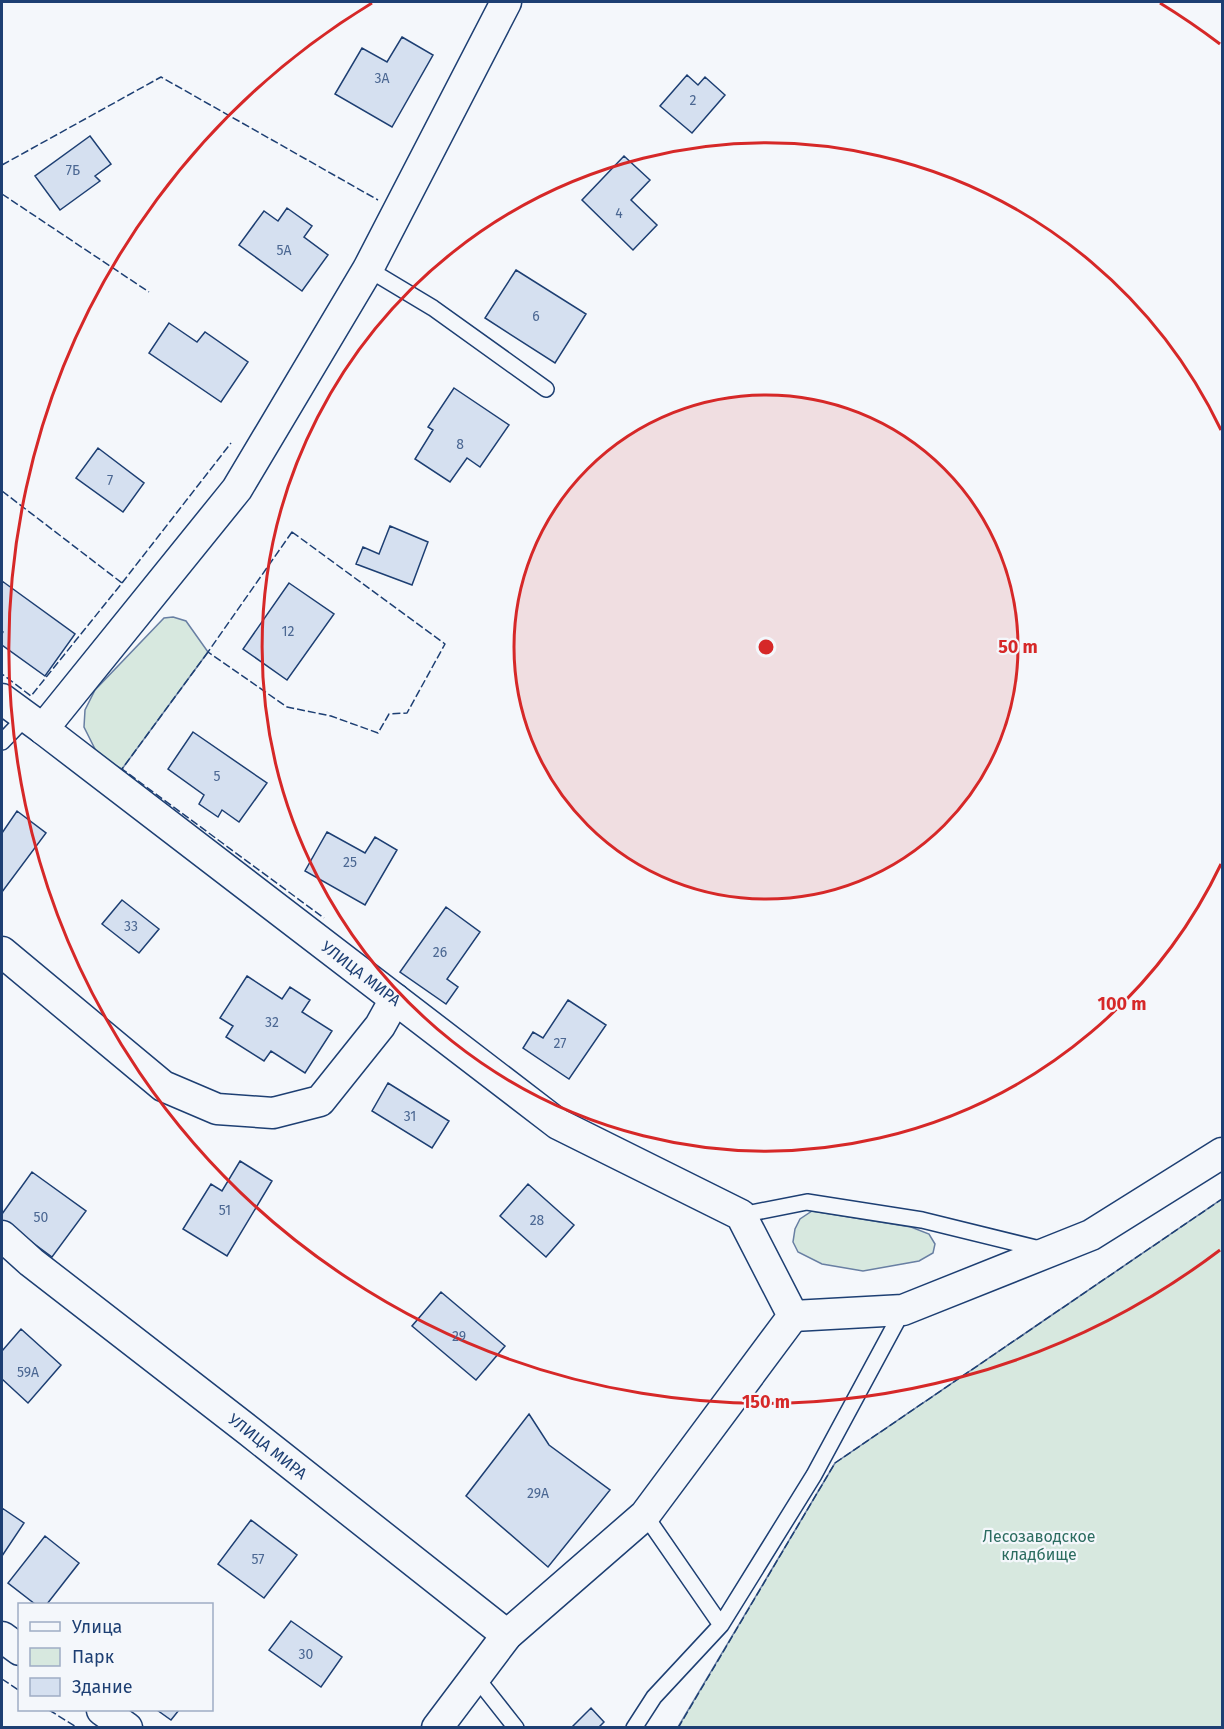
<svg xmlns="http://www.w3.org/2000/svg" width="1224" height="1729" font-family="'Fira Sans',sans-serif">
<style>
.green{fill:#d7e8df;stroke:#687fa3;stroke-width:1.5}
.building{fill:#d5e0f0;stroke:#1d3f73;stroke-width:1.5}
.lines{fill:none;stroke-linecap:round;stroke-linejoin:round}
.service-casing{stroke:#1d3f73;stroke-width:18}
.minor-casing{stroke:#1d3f73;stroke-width:33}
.service{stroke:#f4f7fb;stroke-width:15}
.minor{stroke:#f4f7fb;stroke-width:30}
.fence{stroke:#1d3f73;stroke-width:1.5;stroke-dasharray:8 3;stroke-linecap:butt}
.ring{fill:none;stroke:#d62828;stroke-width:3}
.labels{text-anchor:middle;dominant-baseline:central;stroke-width:4.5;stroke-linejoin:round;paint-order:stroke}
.number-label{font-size:14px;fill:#4b6792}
.street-label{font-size:16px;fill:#1d3f73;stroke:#f4f7fb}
.park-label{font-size:16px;fill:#2c6c60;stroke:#f4f7fb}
.centre{fill:#d62828;stroke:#f4f7fb;stroke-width:3}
.ring-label{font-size:18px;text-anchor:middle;font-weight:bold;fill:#d62828;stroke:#f4f7fb;stroke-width:4.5;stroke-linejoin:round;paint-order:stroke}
</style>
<rect width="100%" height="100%" fill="#f4f7fb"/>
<!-- green -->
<path class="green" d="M 173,617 L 186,621 L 208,652 L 122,769 L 99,757 L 84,727 L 85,710 L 95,690 L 164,618 Z
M 1222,1199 L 1222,1727 L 678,1727 L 835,1463 Z
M 812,1211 L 911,1227 L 929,1234 L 935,1244 L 933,1253 L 919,1261 L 863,1271 L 822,1264 L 798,1252 L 793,1242 L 795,1229 L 800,1219 Z"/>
<!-- building -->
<path class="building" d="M 402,37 L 433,55 L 392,127 L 335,94 L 362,48 L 387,62 Z
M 687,75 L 698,85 L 705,77 L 725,95 L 692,133 L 660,106 Z
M 90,136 L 111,164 L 95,176 L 100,181 L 60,210 L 35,176 Z
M 624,156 L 650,180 L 631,200 L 657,225 L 633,250 L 582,200 Z
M 287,208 L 312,226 L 304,237 L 328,255 L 302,291 L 239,245 L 264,211 L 278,221 Z
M 516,270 L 586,314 L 555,363 L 485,318 Z
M 169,323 L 197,342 L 205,332 L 248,362 L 221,402 L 149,353 Z
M 454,388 L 509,425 L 480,467 L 467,458 L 450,482 L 415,459 L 433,430 L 428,427 Z
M 98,448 L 144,483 L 123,512 L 76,478 Z
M 390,526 L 428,542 L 412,585 L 356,564 L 363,547 L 379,554 Z
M 2,581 L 75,634 L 45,676 L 2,645 L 2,634 L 3,632 L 2,631 Z
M 289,583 L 334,614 L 287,680 L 243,649 Z
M 193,732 L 267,783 L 239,822 L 222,810 L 218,817 L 199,804 L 204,795 L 168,769 Z
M 17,811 L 46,833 L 2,892 L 2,833 Z
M 327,832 L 365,853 L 375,837 L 397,850 L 365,905 L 305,871 Z
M 122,900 L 159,929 L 139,953 L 102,924 Z
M 446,907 L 480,932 L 447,979 L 458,987 L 446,1004 L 400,972 Z
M 247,976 L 282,999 L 290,987 L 310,1000 L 302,1012 L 332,1031 L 305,1073 L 271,1051 L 264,1061 L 226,1037 L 233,1026 L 220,1018 Z
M 568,1000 L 606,1025 L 569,1079 L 523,1048 L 533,1032 L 543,1038 Z
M 388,1083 L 449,1121 L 432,1148 L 372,1111 Z
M 240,1161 L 272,1181 L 227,1256 L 183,1229 L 211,1184 L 222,1191 Z
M 32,1172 L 86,1211 L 52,1257 L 2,1220 L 2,1214 Z
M 528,1184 L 574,1225 L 546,1257 L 500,1216 Z
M 441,1292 L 505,1346 L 476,1380 L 412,1326 Z
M 21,1329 L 61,1365 L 28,1403 L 2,1379 L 2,1351 Z
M 529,1414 L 549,1445 L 610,1490 L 548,1567 L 466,1496 Z
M 2,1508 L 24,1523 L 2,1556 Z
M 251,1520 L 297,1555 L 264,1598 L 218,1564 Z
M 45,1536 L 79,1563 L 47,1604 L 35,1604 L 8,1583 Z
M 291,1621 L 342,1657 L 321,1687 L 269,1650 Z
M 591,1708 L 604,1722 L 598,1728 L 571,1728 Z
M 157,1710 L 179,1710 L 171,1720 Z"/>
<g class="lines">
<defs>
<path id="service" d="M 368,269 L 433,308 L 546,389
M 2,742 L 26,717
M 741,1215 L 807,1202 L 922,1220 L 1044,1250
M 645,1515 L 721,1625
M 475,1676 L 516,1728
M 634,1728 L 654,1697 L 721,1625 L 814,1475 L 903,1310"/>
<g id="minor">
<path id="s1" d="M 2,699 L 43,729 L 558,1124 L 741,1215 L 793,1316 L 645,1515 L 507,1635 L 437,1728"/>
<path d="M 43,729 L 237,489 L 368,269 L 506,2"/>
<path d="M 2,952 L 163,1086 L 217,1109 L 273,1113 L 320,1101 L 380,1026 L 395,999"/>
<path id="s2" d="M 2,1236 L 31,1262 L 249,1431 L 507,1635"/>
<path d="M 793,1316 L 903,1310 L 1091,1235 L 1222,1153"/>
<path d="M 2,1637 L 20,1650"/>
<path d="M 102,1710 L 127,1728"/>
</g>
</defs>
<!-- service casing -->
<use href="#service" class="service-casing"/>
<!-- minor casing -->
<use href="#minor" class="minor-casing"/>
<!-- service -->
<use href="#service" class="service"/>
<!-- minor -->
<use href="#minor" class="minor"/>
<!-- fence -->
<path class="fence" d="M 2,165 L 161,77 L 378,200
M 2,194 L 149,292
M 2,491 L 122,583 L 31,696 L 2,674
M 292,532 L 445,644 L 407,713 L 389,714 L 378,733 L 331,716 L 287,707 L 208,652 Z
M 122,583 L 231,443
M 208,652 L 122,769 L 324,918
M 2,1679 L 20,1691
M 49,1710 L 78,1728
M 678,1728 L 835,1463 L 1222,1199"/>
</g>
<!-- distance rings -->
<circle cx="766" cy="647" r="252" fill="#d62828" fill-opacity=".12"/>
<g class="ring">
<circle cx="766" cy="647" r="252"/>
<path d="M1221 864A504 504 0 1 1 1221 430"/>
<path d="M1220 1250A755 755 0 1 1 372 3M1160 3A755 755 0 0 1 1220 44"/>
</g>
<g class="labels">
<!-- number labels -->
<g class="number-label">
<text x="382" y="78">3А</text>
<text x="693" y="100">2</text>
<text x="73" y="170">7Б</text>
<text x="619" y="213">4</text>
<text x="284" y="250">5А</text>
<text x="536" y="316">6</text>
<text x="460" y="444">8</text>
<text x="110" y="480">7</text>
<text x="288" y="631">12</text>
<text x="217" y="776">5</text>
<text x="350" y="862">25</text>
<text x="131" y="926">33</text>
<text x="440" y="952">26</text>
<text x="272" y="1022">32</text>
<text x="560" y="1043">27</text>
<text x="410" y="1116">31</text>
<text x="225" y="1210">51</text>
<text x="41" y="1217">50</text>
<text x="537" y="1220">28</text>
<text x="459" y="1336">29</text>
<text x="28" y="1372">59А</text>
<text x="538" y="1493">29А</text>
<text x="258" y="1559">57</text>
<text x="306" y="1654">30</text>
</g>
<!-- street labels -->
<g class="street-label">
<text stroke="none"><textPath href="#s1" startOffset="452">УЛИЦА МИРА</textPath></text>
<text stroke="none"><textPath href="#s2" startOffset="339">УЛИЦА МИРА</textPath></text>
</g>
<!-- park labels -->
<g class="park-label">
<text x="1039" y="1536">Лесозаводское<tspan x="1039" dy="18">кладбище</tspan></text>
</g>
</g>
<circle cx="766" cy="647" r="9" class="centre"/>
<g class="ring-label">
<text x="1018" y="653">50 m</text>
<text x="1122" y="1010">100 m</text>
<text x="766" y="1408">150 m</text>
</g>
<!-- border -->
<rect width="1224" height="1729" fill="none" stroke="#1d3f73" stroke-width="6"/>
<!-- legend -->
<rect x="18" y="1603" width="195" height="108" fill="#f4f7fb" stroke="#9eadc5" stroke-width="1.5"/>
<rect x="30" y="1622" width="30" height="9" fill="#f4f7fb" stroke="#9eadc5" stroke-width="1.5"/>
<text x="72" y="1633" font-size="18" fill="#1d3f73">Улица</text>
<rect x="30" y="1648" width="30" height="18" fill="#d7e8df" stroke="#9eadc5" stroke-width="1.5"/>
<text x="72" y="1663" font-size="18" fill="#1d3f73">Парк</text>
<rect x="30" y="1678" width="30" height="18" fill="#d5e0f0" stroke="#9eadc5" stroke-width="1.5"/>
<text x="72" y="1693" font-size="18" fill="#1d3f73">Здание</text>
</svg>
